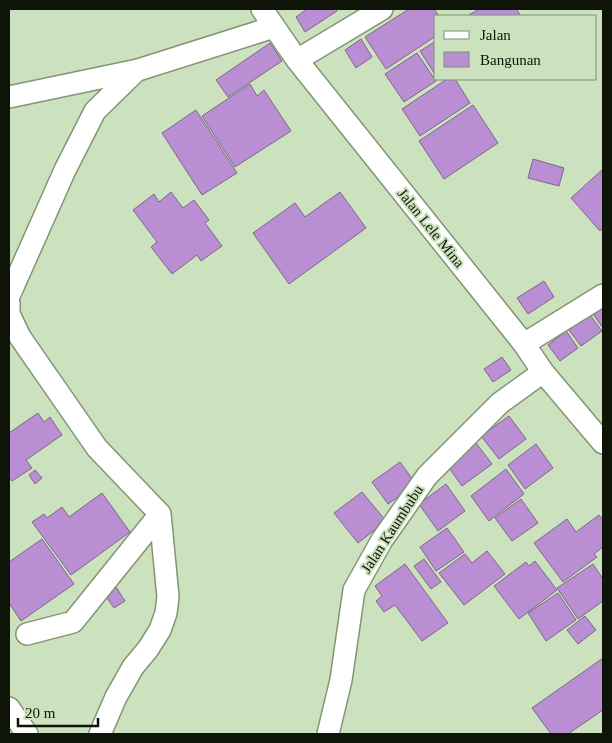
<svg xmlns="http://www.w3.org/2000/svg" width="612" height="743" font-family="Georgia,serif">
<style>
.building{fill:#b98ed2;stroke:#7c6888}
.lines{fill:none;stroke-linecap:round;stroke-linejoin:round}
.minor-casing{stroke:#829574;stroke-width:24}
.minor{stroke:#fff;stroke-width:21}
.labels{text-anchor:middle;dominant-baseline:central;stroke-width:4;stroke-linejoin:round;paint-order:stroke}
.street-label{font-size:15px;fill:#0e1508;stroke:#cce1bd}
</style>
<rect width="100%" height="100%" fill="#cce1bd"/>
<!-- building -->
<path class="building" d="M 307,9 L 336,9 L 337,11 L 305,32 L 296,17 Z
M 409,9 L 434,9 L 439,16 L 436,16 L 436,36 L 386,69 L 365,37 Z
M 479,9 L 516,9 L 521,16 L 470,16 L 469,15 Z
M 361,39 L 372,57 L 356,68 L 345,50 Z
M 436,41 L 436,76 L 420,51 Z
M 270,43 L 282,61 L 228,97 L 216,80 Z
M 417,53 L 436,81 L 404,102 L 385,74 Z
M 447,79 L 455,79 L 470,103 L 420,136 L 402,109 Z
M 250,84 L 257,96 L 264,90 L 291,131 L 235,167 L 202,116 Z
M 473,105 L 498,143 L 444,179 L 419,141 Z
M 196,110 L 237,173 L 202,195 L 162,133 Z
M 533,159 L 564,168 L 559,186 L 528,178 Z
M 603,169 L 603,228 L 600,231 L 571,198 Z
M 171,192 L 183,208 L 194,200 L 209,220 L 205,223 L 222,246 L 201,261 L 197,255 L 172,274 L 151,247 L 157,242 L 133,210 L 154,194 L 159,202 Z
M 340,192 L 366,228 L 289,284 L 253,233 L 295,203 L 305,217 Z
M 544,281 L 554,297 L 528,314 L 517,298 Z
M 603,307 L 603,328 L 593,314 Z
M 590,315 L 602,331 L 581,346 L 569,330 Z
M 566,331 L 578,348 L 560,361 L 548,345 Z
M 502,357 L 511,370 L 493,382 L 484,369 Z
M 38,413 L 44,422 L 50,417 L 62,435 L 26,460 L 32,468 L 12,481 L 9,477 L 9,433 Z
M 509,416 L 526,439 L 499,459 L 481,436 Z
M 476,443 L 492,464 L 462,486 L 447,465 Z
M 536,444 L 553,468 L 525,489 L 508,465 Z
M 400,462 L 416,484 L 388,504 L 372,482 Z
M 506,469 L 524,494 L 489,521 L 471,496 Z
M 35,470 L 42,478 L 35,484 L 29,475 Z
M 446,484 L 465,511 L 438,531 L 419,504 Z
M 362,492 L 386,521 L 358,543 L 334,513 Z
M 102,493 L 130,532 L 71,575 L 32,522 L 44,514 L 47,518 L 62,507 L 69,517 Z
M 521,499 L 538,523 L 512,541 L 495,518 Z
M 599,515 L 603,520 L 603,547 L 594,554 L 597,557 L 563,582 L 534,543 L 567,519 L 576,532 Z
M 447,528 L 464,552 L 436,571 L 420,547 Z
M 42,539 L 74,584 L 21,621 L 9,603 L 9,562 Z
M 487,551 L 505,574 L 464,605 L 439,573 L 465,554 L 472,563 Z
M 424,559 L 441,582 L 431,589 L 414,566 Z
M 535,561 L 557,590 L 519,619 L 494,586 L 526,562 L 529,566 Z
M 405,564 L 448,623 L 422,641 L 395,605 L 384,612 L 376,601 L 382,596 L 375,586 Z
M 593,564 L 603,579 L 603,601 L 578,619 L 557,588 Z
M 116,587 L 125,601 L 114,608 L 105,595 Z
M 558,593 L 576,620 L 546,641 L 528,613 Z
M 585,616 L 596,630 L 578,644 L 567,630 Z
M 603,658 L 603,710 L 568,734 L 551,734 L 532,708 Z"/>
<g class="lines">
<defs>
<path id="minor" d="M 262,9 L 297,60 L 524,344 L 543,372 L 603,443
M 297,60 L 382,9
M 9,97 L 138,70 L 274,27
M 9,296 L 65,170 L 95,111 L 137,70
M 9,303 L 9,314 L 20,337 L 97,448 L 160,514 L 168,597 L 166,613 L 160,630 L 148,649 L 133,667 L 116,697 L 100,734
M 524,344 L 603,295
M 27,634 L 73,622 L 160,514
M 9,708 L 27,734
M 328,734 L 341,680 L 354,590 L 382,540 L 427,476 L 500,403 L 543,372"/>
</defs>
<!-- minor casing -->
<use href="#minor" class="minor-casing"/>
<!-- minor -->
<use href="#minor" class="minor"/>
</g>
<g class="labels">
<!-- street labels -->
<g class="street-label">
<text transform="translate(431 228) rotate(51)">Jalan Lele Mina</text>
<text transform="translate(392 529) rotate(-57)">Jalan Kaumbubu</text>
</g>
</g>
<!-- border -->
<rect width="612" height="743" fill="none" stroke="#0e1508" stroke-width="20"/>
<!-- legend -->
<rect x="434" y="15" width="162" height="65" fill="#cce1bd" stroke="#808f75"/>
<rect x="444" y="31" width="25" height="8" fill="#ffffff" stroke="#808f75"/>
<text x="480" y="40" font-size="15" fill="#0e1508">Jalan</text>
<rect x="444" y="52" width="25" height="15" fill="#b98ed2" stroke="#808f75"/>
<text x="480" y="65" font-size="15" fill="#0e1508">Bangunan</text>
<!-- scale -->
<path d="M18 718v8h80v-8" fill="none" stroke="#0e1508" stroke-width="2.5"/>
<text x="25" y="718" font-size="15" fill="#0e1508" stroke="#cce1bd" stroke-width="4" paint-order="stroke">20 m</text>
</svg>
